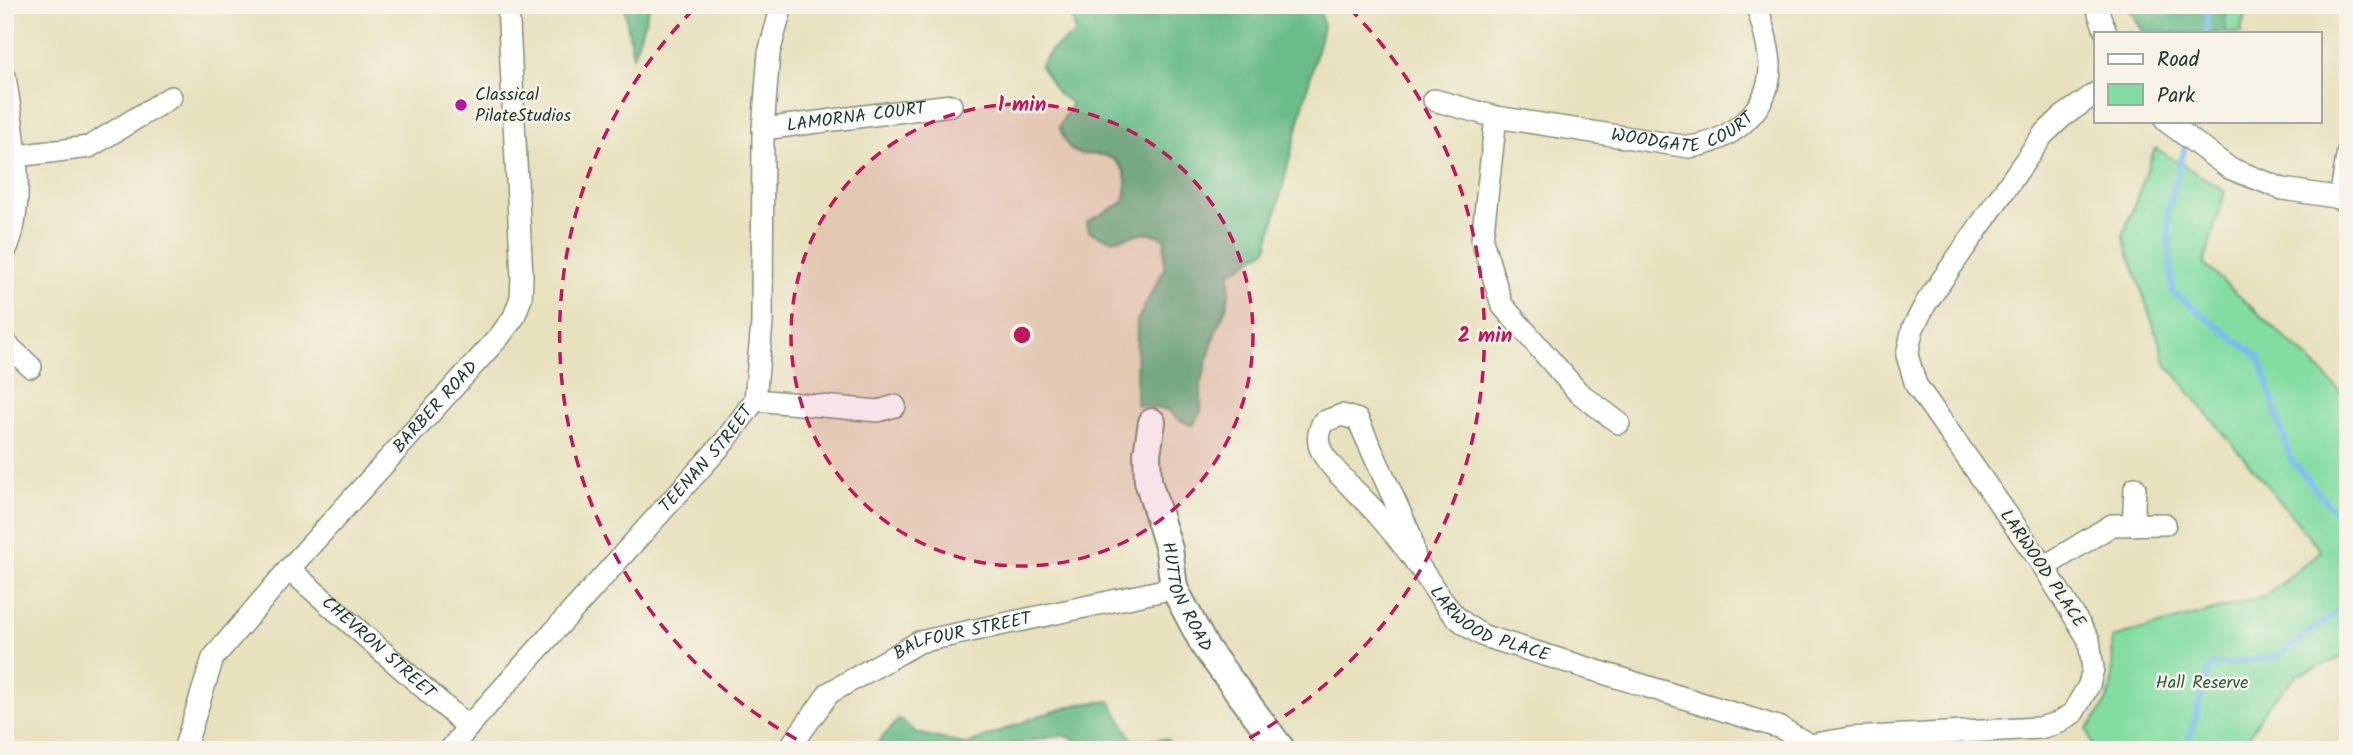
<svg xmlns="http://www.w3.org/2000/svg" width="2353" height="755" font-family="Kalam,sans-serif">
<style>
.green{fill:#83dda3;stroke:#518d6c;stroke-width:2}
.forest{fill:#6abc89;stroke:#447c5e;stroke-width:2}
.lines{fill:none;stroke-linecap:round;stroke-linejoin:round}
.stream{stroke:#7abbef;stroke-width:6}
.minor-casing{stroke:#838f79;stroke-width:24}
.tertiary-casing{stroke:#838f79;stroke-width:30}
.minor{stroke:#fff;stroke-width:21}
.tertiary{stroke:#fff;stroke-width:26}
.ring{fill:none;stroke:#c2185b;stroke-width:3.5;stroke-dasharray:12 9}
.poi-dot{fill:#b5179e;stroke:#f7f3e8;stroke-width:2.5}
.labels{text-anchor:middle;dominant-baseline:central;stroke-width:5;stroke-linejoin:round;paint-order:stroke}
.poi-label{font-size:18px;fill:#1f3d34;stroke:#f7f3e8;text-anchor:start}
.street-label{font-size:18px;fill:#1f3d34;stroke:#f7f3e8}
.park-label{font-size:18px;fill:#335d4a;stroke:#f7f3e8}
.centre{fill:#c2185b;stroke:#f7f3e8;stroke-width:3.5}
.ring-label{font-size:21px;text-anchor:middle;font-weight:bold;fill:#c2185b;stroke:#f7f3e8;stroke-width:5;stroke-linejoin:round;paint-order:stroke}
</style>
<rect width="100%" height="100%" fill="#f7f3e8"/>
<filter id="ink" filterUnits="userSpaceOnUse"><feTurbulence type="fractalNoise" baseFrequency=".0143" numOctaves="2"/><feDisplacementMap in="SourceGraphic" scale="14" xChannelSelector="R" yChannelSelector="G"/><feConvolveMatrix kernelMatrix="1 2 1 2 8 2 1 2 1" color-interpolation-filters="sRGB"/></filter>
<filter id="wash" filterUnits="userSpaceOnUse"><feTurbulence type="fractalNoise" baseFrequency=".00686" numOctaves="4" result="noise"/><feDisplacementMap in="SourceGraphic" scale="28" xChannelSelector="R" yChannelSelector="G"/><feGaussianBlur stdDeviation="1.57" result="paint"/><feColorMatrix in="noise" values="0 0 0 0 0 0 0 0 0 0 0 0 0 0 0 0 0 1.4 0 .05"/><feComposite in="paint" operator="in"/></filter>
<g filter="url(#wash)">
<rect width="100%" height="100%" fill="#e7e1be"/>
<!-- green -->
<path class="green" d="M 2127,5 L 2246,5 L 2241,33 L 2144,33 Z
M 2155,148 L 2225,191 L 2204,264 L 2313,363 L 2348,400 L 2348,655 L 2297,675 L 2267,706 L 2240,750 L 2094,750 L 2087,729 C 2117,695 2113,681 2112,638 L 2266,596 L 2321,551 L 2167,365 L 2123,236 Z"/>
<!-- forest -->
<path class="forest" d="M 624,5 L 650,5 L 633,57 Z
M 1058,5 L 1319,5 L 1323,26 L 1267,249 L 1230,273 L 1228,303 L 1215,333 L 1201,384 L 1201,411 L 1193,426 L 1179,420 L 1168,410 L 1136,405 L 1137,321 L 1164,269 L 1165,239 C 1142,226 1138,237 1116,239 C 1105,240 1097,235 1089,231 L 1087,222 L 1124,202 C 1129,184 1128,163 1106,156 C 1093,152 1080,159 1069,147 C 1065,142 1062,133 1059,127 L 1072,103 L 1058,94 L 1040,66 L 1052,49 L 1076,34 L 1071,11 Z
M 2127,5 L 2225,5 L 2226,33 L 2144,33 Z
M 1110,701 L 1133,741 L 1166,739 L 1178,750 L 1103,750 L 1063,735 L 1013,744 L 1009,750 L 884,750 L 877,744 L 899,719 L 917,733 L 967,745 L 1038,716 L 1079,704 Z"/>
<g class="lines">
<!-- stream -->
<path class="stream" d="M 2206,33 L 2208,5
M 2186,143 L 2168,210 L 2172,292 L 2260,358 L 2290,458 L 2337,515 L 2348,522
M 2186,750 L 2210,666 L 2278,656 L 2348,604"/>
</g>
</g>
<g filter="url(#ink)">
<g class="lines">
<defs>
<g id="minor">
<path d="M 2096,5 L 2106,33"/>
<path d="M 5,77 C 13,127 28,205 5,252"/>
<path id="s1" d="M 1434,100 L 1496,117 L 1689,147 C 1730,142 1771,110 1770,65 C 1769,44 1762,25 1757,5"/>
<path d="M 1496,117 L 1482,240 L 1502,305 L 1578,392 L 1619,423"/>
<path d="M 2166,121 L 2229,168 L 2283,189 L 2348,199"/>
<path id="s2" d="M 763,129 L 951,105"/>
<path d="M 17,156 L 89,147 L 171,97"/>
<path d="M 2340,199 L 2348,151"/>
<path d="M 5,343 L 31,367"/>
<path d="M 755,400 L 878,411 L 895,406"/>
<path d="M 2133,525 L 2135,488"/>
<path id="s3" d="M 1416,563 L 1410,534 L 1358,420 L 1342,415 L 1323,422 C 1318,432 1316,441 1322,452 C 1331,470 1365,499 1379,516 C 1392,531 1405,547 1416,562 C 1440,595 1446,616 1484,636 L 1781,728 L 1810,745 L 1850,738 L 2039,728 L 2058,723 L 2073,713 L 2082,697 L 2089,685 L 2093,669 L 2089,640 L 2044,567 L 1916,385 L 1907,355 L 1913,328 L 1926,303 L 2043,135 L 2062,117 L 2096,93"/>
<path d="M 2044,567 L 2112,525 L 2165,524"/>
<path id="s4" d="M 289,569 L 468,727"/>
<path id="s5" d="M 184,750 L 213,658 L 289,569 L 499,337 L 514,317 L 521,298 L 522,277 L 508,5"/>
<path id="s6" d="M 450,750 L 468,727 L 725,441 L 755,400 L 762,323 L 763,129 L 769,53 L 782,5"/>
<path id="s7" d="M 788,750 L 829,693 L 919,642 L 1174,588"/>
</g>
<g id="tertiary">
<path id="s8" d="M 1152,422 L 1147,454 L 1148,481 L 1169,549 L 1174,588 L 1205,647 L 1282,750"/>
</g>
</defs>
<!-- minor casing -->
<use href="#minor" class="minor-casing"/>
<!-- tertiary casing -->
<use href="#tertiary" class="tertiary-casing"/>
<!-- minor -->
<use href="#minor" class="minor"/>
<!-- tertiary -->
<use href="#tertiary" class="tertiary"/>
</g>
</g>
<!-- distance rings -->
<circle cx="1022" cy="335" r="231" fill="#c2185b" fill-opacity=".12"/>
<g class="ring">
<circle cx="1022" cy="335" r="231"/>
<path d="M815 749A463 463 0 0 1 695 8M1349 8A463 463 0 0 1 1229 749"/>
</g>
<!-- markers -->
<circle class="poi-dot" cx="461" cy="105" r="7"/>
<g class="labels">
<!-- poi labels -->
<g class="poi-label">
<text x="475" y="95">Classical<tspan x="475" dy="21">PilateStudios</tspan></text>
</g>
<!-- street labels -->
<g class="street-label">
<text stroke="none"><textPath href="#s2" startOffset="94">LAMORNA COURT</textPath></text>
<text stroke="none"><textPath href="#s1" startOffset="256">WOODGATE COURT</textPath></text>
<text stroke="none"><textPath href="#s5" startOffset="432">BARBER ROAD</textPath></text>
<text stroke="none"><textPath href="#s6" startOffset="388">TEENAN STREET</textPath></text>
<text transform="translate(2042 569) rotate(56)">LARWOOD PLACE</text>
<text stroke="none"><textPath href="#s8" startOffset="182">HUTTON ROAD</textPath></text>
<text stroke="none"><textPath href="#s3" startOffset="469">LARWOOD PLACE</textPath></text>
<text stroke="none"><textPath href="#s7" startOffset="217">BALFOUR STREET</textPath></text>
<text stroke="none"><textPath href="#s4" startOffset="119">CHEVRON STREET</textPath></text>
</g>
<!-- park labels -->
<g class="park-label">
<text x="2202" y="683">Hall Reserve</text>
</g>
</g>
<circle cx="1022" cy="335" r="10" class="centre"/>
<g class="ring-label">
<text x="1022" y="111">1 min</text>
<text x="1485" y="342">2 min</text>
</g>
<!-- margin -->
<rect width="2353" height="755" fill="none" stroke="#f7f3e8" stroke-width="28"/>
<!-- legend -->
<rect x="2094" y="32" width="228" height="91" fill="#f7f3e8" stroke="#a1aaa0" stroke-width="2"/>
<rect x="2108" y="54" width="35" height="10" fill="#ffffff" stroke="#a1aaa0" stroke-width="2"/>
<text x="2157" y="66" font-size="21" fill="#1f3d34">Road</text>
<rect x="2108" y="84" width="35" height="21" fill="#83dda3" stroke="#a1aaa0" stroke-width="2"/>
<text x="2157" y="102" font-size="21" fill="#1f3d34">Park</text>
</svg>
